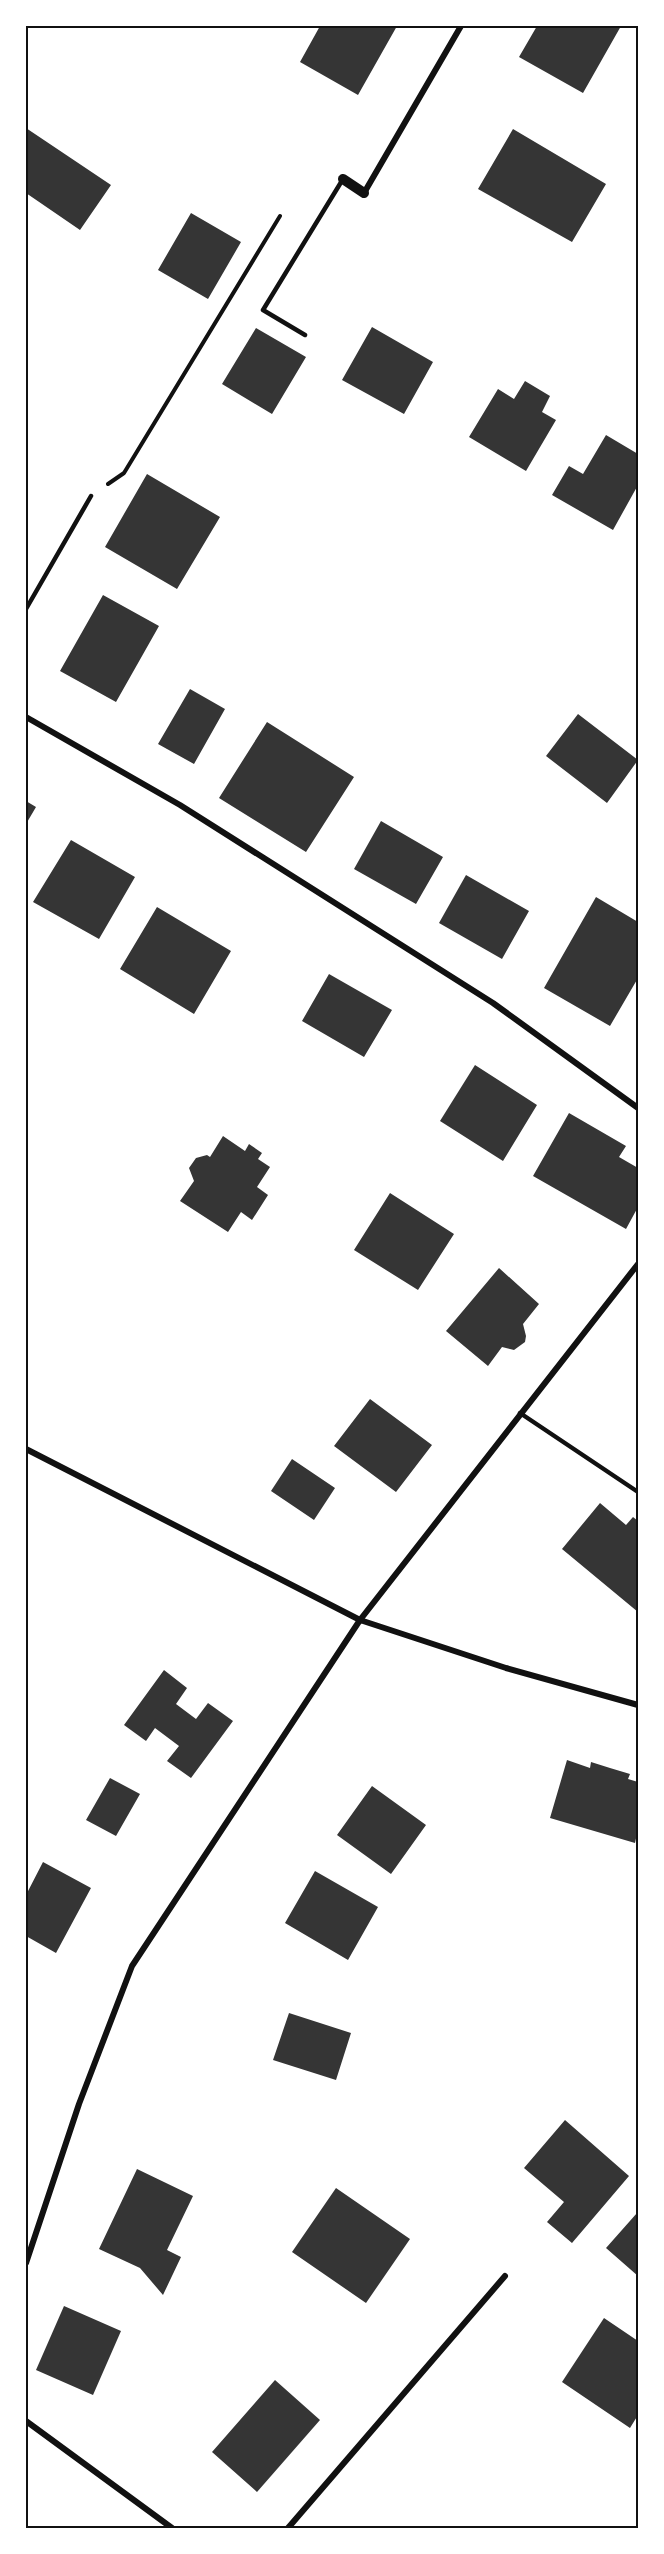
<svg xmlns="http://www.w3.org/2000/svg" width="664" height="2554" font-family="'Exo 2',sans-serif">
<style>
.building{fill:#353535}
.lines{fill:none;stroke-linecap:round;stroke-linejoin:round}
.path{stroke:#111;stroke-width:4}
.service{stroke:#111;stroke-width:4.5}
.minor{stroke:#111;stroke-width:6}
.tertiary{stroke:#111;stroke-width:10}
.neatline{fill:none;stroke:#111;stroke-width:2}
</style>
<rect width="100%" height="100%" fill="#fff"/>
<!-- building -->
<path class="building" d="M 320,26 L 397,26 L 358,95 L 300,62 Z
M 537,26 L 621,26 L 583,93 L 519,57 Z
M 26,128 L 111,185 L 80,230 L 26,193 Z
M 513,129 L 606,184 L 572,242 L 478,189 Z
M 191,213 L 241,242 L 208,299 L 158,270 Z
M 372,327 L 433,362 L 404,414 L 342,380 Z
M 256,328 L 306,357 L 272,414 L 222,384 Z
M 525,381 L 550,396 L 542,412 L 556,420 L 526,471 L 469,437 L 498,389 L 514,399 Z
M 606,435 L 638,454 L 638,485 L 613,530 L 552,495 L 569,466 L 583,474 Z
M 147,474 L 220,517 L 177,589 L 105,547 Z
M 103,595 L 159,626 L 116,702 L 60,671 Z
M 190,689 L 225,709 L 194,764 L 158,744 Z
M 578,714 L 638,760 L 607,803 L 546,756 Z
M 267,722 L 354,777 L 306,852 L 219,798 Z
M 26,801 L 36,807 L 26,824 Z
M 381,821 L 443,857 L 416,904 L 354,869 Z
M 71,840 L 135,877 L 99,939 L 33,902 Z
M 466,875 L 529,911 L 502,959 L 439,923 Z
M 596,897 L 638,922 L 638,978 L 610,1026 L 544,988 Z
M 157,907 L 231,951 L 194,1014 L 120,969 Z
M 329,974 L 392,1010 L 364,1057 L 302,1021 Z
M 475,1065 L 537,1105 L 503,1161 L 440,1121 Z
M 569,1113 L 626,1146 L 619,1157 L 638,1168 L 638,1207 L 626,1229 L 533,1176 Z
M 223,1136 L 245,1151 L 249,1144 L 262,1153 L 258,1159 L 270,1167 L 257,1187 L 268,1195 L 252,1220 L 241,1212 L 228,1232 L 180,1201 L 194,1181 L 189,1168 L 196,1158 L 207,1155 L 210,1157 Z
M 390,1193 L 454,1234 L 418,1290 L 354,1250 Z
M 499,1268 L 539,1304 L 523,1324 L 526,1336 L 525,1342 L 514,1350 L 502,1347 L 488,1366 L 446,1331 Z
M 370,1399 L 432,1445 L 396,1492 L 334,1446 Z
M 292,1459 L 335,1488 L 314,1520 L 271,1491 Z
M 600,1503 L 626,1525 L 633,1517 L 638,1521 L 638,1612 L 562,1549 Z
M 164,1670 L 187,1688 L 176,1704 L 196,1719 L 208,1703 L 233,1721 L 191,1778 L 167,1761 L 179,1746 L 155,1728 L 146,1741 L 124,1725 Z
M 567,1760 L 590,1768 L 591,1762 L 610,1768 L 630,1774 L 628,1779 L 638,1782 L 638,1829 L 635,1843 L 550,1818 Z
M 110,1778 L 140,1794 L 116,1836 L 86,1820 Z
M 372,1786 L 426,1825 L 391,1874 L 337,1835 Z
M 43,1862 L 91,1888 L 56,1953 L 26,1936 L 26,1895 Z
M 315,1871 L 378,1907 L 348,1960 L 285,1923 Z
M 289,2013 L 351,2033 L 336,2080 L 273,2060 Z
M 565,2120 L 629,2176 L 572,2243 L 547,2222 L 564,2202 L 524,2168 Z
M 137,2169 L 193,2196 L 167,2250 L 181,2257 L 163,2295 L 140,2268 L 99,2249 Z
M 336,2188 L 410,2239 L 366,2303 L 292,2252 Z
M 637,2213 L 638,2214 L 638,2276 L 606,2248 Z
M 64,2306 L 121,2331 L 93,2395 L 36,2370 Z
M 604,2318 L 638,2341 L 638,2415 L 630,2428 L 562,2382 Z
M 275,2380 L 320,2420 L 257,2492 L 212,2452 Z"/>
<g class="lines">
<!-- path -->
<path class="path" d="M 108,484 L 124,473 L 280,216"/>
<!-- service -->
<path class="service" d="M 305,335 L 263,310 L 343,179
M 26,609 L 91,496
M 520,1413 L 638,1492"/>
<!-- minor -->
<path class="minor" d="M 364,193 L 461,26
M 26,717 L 180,805 L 493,1003 L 638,1108
M 26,1449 L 360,1620 L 506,1668 L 638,1705
M 26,2263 L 79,2104 L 132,1966 L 360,1620 L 638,1264
M 26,2421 L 172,2528
M 288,2528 L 505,2276"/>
<!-- tertiary -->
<path class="tertiary" d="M 343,179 L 364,193"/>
</g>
<!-- border -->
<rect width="664" height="2554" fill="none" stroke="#ffffff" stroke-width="54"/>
<rect x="27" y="27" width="610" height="2500" class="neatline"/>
</svg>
